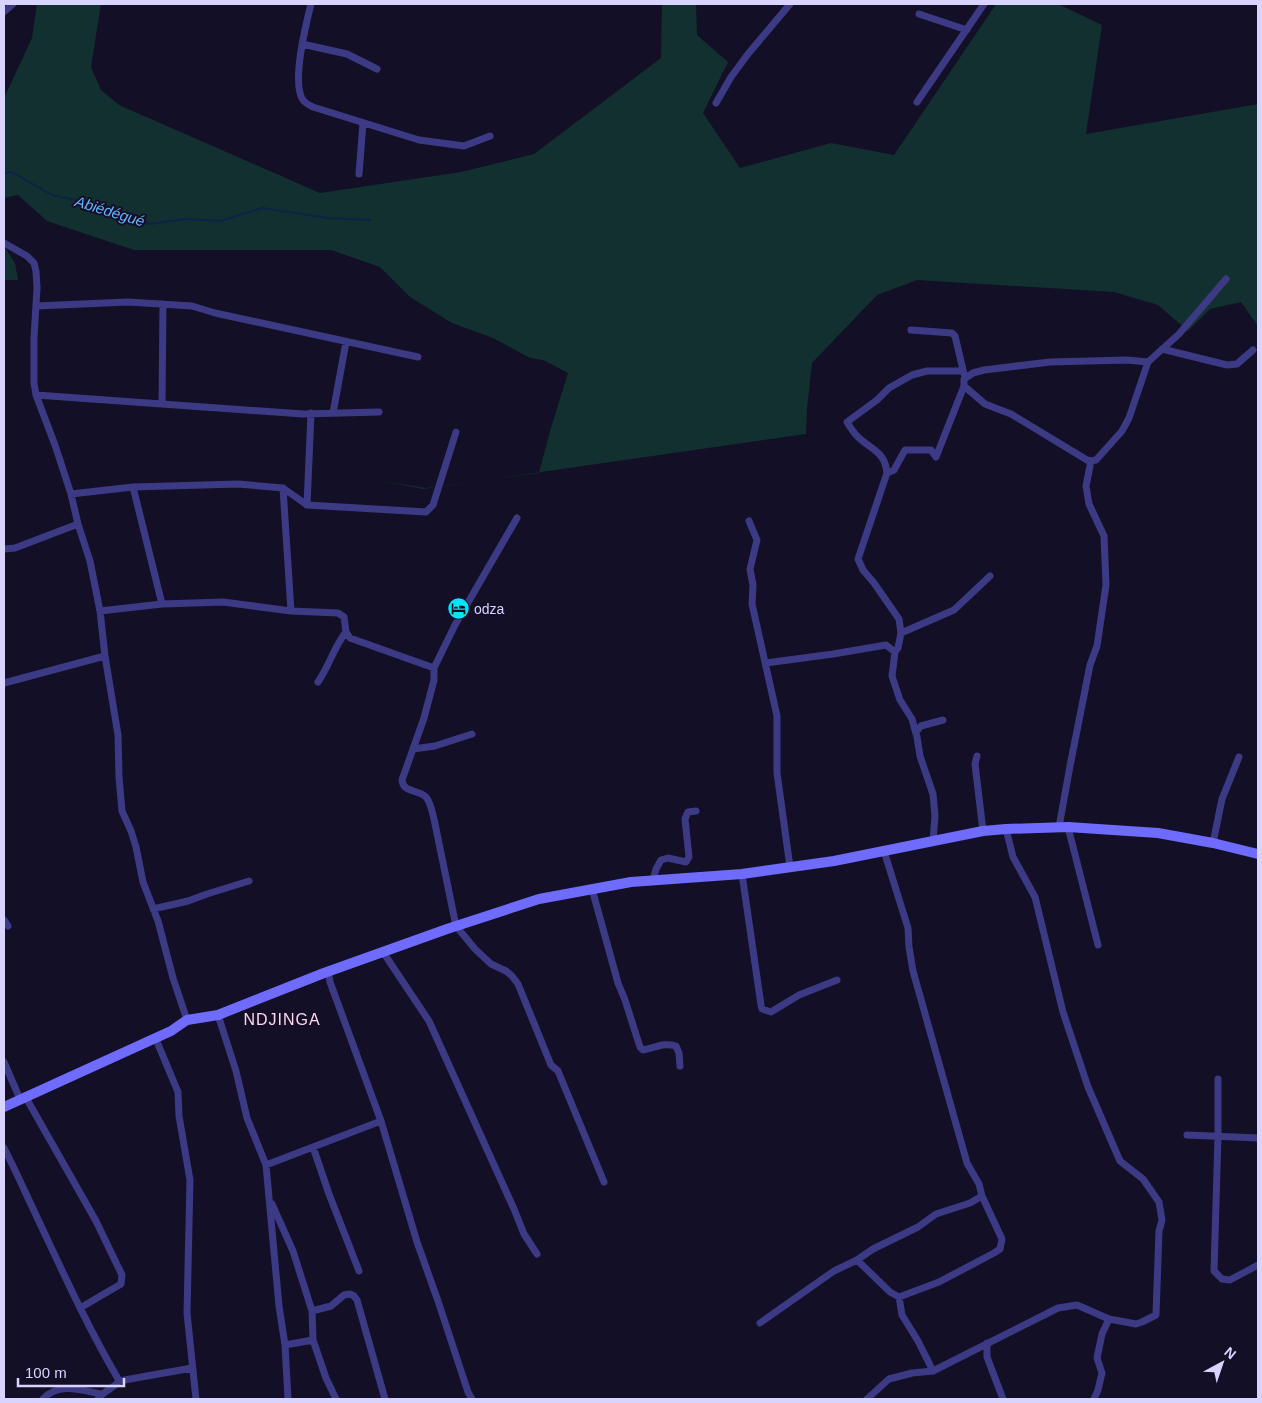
<svg xmlns="http://www.w3.org/2000/svg" width="1262" height="1403" font-family="Arial,sans-serif">
<style>
.green{fill:#12302f}
.lines{fill:none;stroke-linecap:round;stroke-linejoin:round}
.stream{stroke:#0c2248;stroke-width:2}
.street{stroke:#3d3a85;stroke-width:7}
.secondary{stroke:#6f6bff;stroke-width:10}
.labels{text-anchor:middle;dominant-baseline:central;stroke-width:4;stroke-linejoin:round;paint-order:stroke}
.poi-label{font-size:14px;fill:#d9d4ff;stroke:#130f26;text-anchor:start}
.water-label{font-size:15px;font-style:italic;fill:#62b6ff;stroke:#130f26}
.quarter-label{font-size:16px;letter-spacing:1px;fill:#ffd6f0;stroke:#130f26}
</style>
<rect width="100%" height="100%" fill="#130f26"/>
<!-- green -->
<path class="green" d="M 37,4 L 101,4 L 91,67 L 101,90 L 119,105 L 320,193 L 461,172 L 534,154 L 661,58 L 662,4 L 696,4 L 697,35 L 728,62 L 703,113 L 740,168 L 831,143 L 894,155 L 996,4 L 1058,4 L 1102,25 L 1086,134 L 1258,104 L 1258,326 L 1241,302 L 1210,309 L 1188,331 L 1158,305 L 1114,292 L 917,280 L 877,295 L 812,363 L 807,409 L 806,434 L 423,489 L 381,481 L 426,488 L 539,473 L 550,431 L 568,373 L 543,360 L 530,358 L 493,338 L 452,323 L 410,297 L 380,267 L 331,250 L 134,250 L 47,221 L 18,195 L 4,198 L 4,98 L 32,38 Z
M 4,246 L 15,263 L 18,280 L 4,280 Z"/>
<g class="lines">
<!-- stream -->
<path class="stream" d="M 4,173 L 12,172 L 52,195 L 108,207 L 150,224 L 185,219 L 220,221 L 262,208 L 328,218 L 370,220"/>
<!-- street -->
<path class="street" d="M 311,4 C 306,24 291,83 303,100 C 306,104 309,105 313,107 L 419,140 L 464,146 L 490,136
M 4,12 L 13,4
M 919,14 L 967,30
M 302,44 L 347,54 L 377,69
M 917,102 L 984,4
M 716,103 L 731,77 L 748,54 L 790,4
M 359,174 L 363,123
M 4,243 L 27,256 L 34,263 L 36,271 L 37,288 L 34,338 L 34,383 L 36,395 L 55,445 L 71,494 L 78,524 L 90,561 L 100,611 L 105,656 L 118,735 L 119,777 L 122,811 L 131,831 L 136,847 L 143,882 L 158,921 L 173,978 L 187,1020
M 36,306 L 128,302 L 192,306 L 215,313 L 418,357
M 911,330 L 952,333 L 955,336 L 964,374
M 1162,349 L 1227,365 L 1237,364 L 1253,350
M 964,386 L 985,404 L 1011,414 L 1087,460 L 1091,461 L 1096,460 L 1122,431 L 1129,418 L 1148,362 L 1179,334 L 1226,279
M 36,395 L 303,414 L 379,412
M 162,403 L 163,304
M 333,413 L 346,342
M 936,457 L 964,386 L 964,379 L 973,373 L 984,370 L 1050,362 L 1127,360 L 1148,362
M 887,473 C 885,451 871,450 857,436 C 853,432 850,427 847,422 L 877,400 L 889,388 L 912,375 L 927,371 L 963,371
M 133,487 L 162,604
M 283,488 L 291,611
M 71,494 L 133,487 L 238,484 L 283,488 L 307,505 L 426,512 L 433,505 L 456,432
M 307,505 L 311,413
M 517,518 L 455,625 L 434,668 L 434,680 L 424,718 L 402,780 C 403,793 418,789 426,797 C 431,803 432,812 434,819 L 456,926 L 475,949 L 491,964 L 506,971 L 512,976 L 518,984 L 551,1065 L 558,1071 L 604,1182
M 749,521 L 757,540 L 750,569 L 753,585 L 752,604 L 777,716 L 777,773 L 790,867
M 4,549 L 15,548 L 78,524
M 100,611 L 162,604 L 223,602 L 291,611 L 338,613 L 344,617 L 346,632 L 350,638 L 434,668
M 901,633 L 954,610 L 990,576
M 766,663 L 833,654 L 886,645 L 895,652
M 318,682 C 329,666 334,647 346,632
M 4,683 L 105,656
M 916,732 L 921,726 L 943,720
M 413,749 L 435,746 L 472,734
M 977,756 L 975,764 L 983,831
M 1059,827 L 1070,766 L 1090,665 L 1097,646 L 1106,585 L 1104,536 L 1089,504 L 1086,486 L 1091,461
M 1068,827 L 1098,945
M 933,841 L 935,816 L 933,794 L 920,756 L 917,737 L 912,719 L 900,700 L 892,676 L 895,652 L 898,648 L 901,633 L 899,619 L 874,583 L 863,570 L 858,559 L 887,473 L 894,470 L 905,450 L 931,450 L 936,457
M 1213,843 L 1222,799 L 1239,757
M 884,851 L 908,928 L 909,947 L 913,971 L 967,1163 L 979,1184 L 982,1196 L 1002,1239 L 1000,1249 L 994,1253 L 939,1282 L 899,1297
M 742,874 L 761,1005 L 762,1009 L 771,1012 L 799,995 L 837,980
M 653,880 L 656,869 L 661,860 L 668,858 L 686,862 L 689,857 L 685,819 L 688,812 L 696,811
M 592,889 L 618,983 L 625,1000 L 640,1047 L 643,1050 C 656,1048 663,1042 676,1046 L 679,1053 L 680,1066
M 153,909 L 188,901 L 207,894 L 249,881
M 4,920 L 8,926
M 383,952 L 429,1021 L 514,1209 L 524,1234 L 537,1254
M 325,973 L 329,976 L 330,982 L 381,1121 L 417,1242 L 438,1301 L 468,1392 L 472,1399
M 218,1015 L 236,1071 L 247,1118 L 266,1165 L 279,1306 L 285,1345 L 288,1399
M 155,1037 L 178,1092 L 179,1116 L 190,1180 L 187,1313 L 196,1399
M 4,1062 L 20,1099
M 1218,1079 L 1218,1136 L 1214,1271 L 1222,1279 L 1230,1280 L 1258,1265
M 25,1096 L 96,1221 L 122,1275 L 121,1284 L 80,1308
M 1187,1135 L 1258,1138
M 313,1147 L 329,1194 L 359,1271
M 4,1148 C 15,1169 25,1192 35,1213 C 61,1268 86,1324 117,1377 L 119,1381 C 113,1389 103,1391 98,1399
M 266,1165 L 381,1121
M 272,1204 L 293,1251 L 312,1311 L 313,1340 L 326,1378 L 336,1399
M 857,1260 L 890,1292 L 899,1297 L 902,1315 L 918,1341 L 933,1371
M 312,1311 L 331,1306 L 344,1295 L 350,1294 L 354,1296 L 357,1300 L 385,1399
M 760,1323 L 834,1271 L 857,1260 L 873,1249 L 918,1227 L 936,1214 L 970,1203 L 982,1196
M 987,1343 L 987,1357 L 1003,1399
M 285,1345 L 313,1340
M 119,1381 L 192,1368
M 43,1399 C 59,1382 81,1390 101,1394
M 867,1399 L 889,1379 L 912,1373 L 933,1371 L 1058,1308 L 1077,1305 L 1109,1319 L 1136,1324 L 1142,1322 L 1156,1315 L 1159,1231 L 1162,1220 L 1159,1202 L 1143,1179 L 1120,1161 L 1088,1087 L 1063,1012 L 1035,897 L 1013,857 L 1006,829
M 1094,1399 L 1098,1390 L 1102,1373 L 1097,1358 L 1102,1334 L 1109,1319"/>
<!-- secondary -->
<path class="secondary" d="M 4,1107 L 171,1031 L 187,1020 L 218,1015 L 324,973 L 447,929 L 539,899 L 631,882 L 742,874 L 834,861 L 983,831 L 1006,829 L 1068,827 L 1158,833 L 1213,843 L 1258,854"/>
</g>
<!-- icons -->
<defs>
<symbol id="hotel-disc" viewBox="-11 -11 22 22"><circle r="9.5" fill="#00e5ff" stroke="#130f26"/><path d="M-6-4.5h1.5V1H6V5H4.5V3h-9V5H-6ZM-4 0a1.8 1.8 0 1 1 3.6 0ZM.5 0V-2.5h3Q6-2.5 6 0Z" fill="#111"/></symbol>
</defs>
<g fill-rule="evenodd">
<use href="#hotel-disc" x="446" y="596" width="25" height="25"/>
</g>
<g class="labels">
<!-- poi labels -->
<g class="poi-label">
<text x="474" y="609">odza</text>
</g>
<!-- water labels -->
<g class="water-label">
<text transform="translate(110 211) rotate(17)">Abiédégué</text>
</g>
<!-- quarter labels -->
<g class="quarter-label">
<text x="282" y="1019">NDJINGA</text>
</g>
</g>
<!-- border -->
<rect width="1262" height="1403" fill="none" stroke="#d9d4ff" stroke-width="10"/>
<!-- north arrow -->
<g transform="translate(1222 1363) rotate(40)" stroke="#130f26" stroke-width="4" paint-order="stroke">
<path d="M0-4L9 19L0 12L-9 19Z" fill="#d9d4ff"/>
<text y="-8" font-size="14" font-weight="bold" text-anchor="middle" fill="#d9d4ff">N</text>
</g>
<!-- scale -->
<path d="M18 1378v8h106v-8" fill="none" stroke="#d9d4ff" stroke-width="2.5"/>
<text x="25" y="1378" font-size="15" fill="#d9d4ff" stroke="#130f26" stroke-width="4" paint-order="stroke">100 m</text>
</svg>
